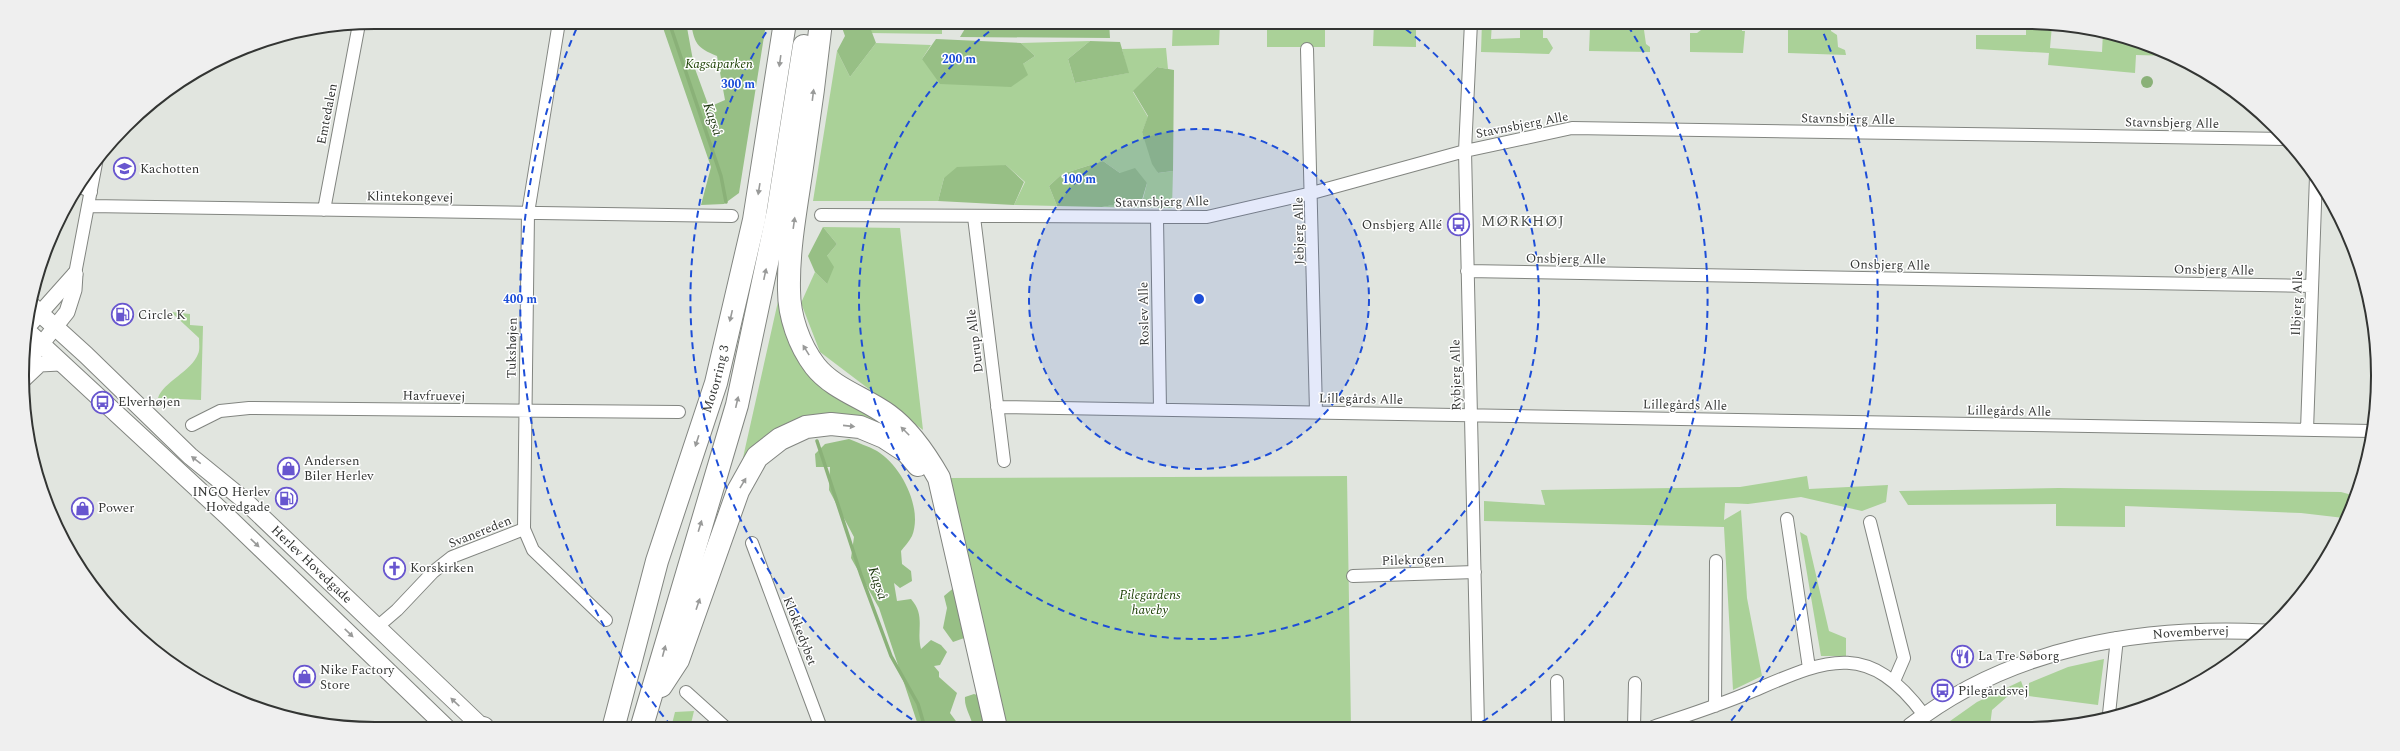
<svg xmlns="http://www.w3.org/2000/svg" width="2400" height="751" font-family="Spectral,serif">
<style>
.green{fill:#aad198}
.forest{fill:#97bf85}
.water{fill:#8ab178}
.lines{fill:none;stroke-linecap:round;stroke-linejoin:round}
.stream{stroke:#8ab178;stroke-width:3.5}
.minor-casing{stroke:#828580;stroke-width:14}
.tertiary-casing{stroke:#828580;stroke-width:17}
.secondary-casing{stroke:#828580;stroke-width:19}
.motorway-casing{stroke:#828580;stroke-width:24}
.minor{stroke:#fff;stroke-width:12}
.tertiary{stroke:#fff;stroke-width:15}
.secondary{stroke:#fff;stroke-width:17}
.motorway{stroke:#fff;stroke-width:22}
.oneway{fill:#999a99}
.ring{fill:none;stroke:#1d4ed8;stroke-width:2;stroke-dasharray:7 5}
.labels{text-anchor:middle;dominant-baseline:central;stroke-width:3;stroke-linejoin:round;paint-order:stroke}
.park-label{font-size:13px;font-style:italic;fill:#1d4104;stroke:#fff}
.street-label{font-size:13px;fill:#333533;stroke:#fff}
.poi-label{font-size:13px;fill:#333533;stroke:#fff;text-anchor:start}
.water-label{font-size:14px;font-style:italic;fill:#183209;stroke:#fff}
.quarter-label{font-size:15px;letter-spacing:1px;fill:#4d514c;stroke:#fff}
.rim{fill:none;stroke:#333533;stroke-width:2}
.centre{fill:#1d4ed8;stroke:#fff;stroke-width:2}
.ring-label{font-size:12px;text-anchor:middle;font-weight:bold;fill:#1d4ed8;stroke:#fff;stroke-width:3;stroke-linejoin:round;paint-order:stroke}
</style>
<rect width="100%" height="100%" fill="#e1e5df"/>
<!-- green -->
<path class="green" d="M 869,22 L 942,22 L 942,34 L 869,33 Z
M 1173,22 L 1220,22 L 1219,45 L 1172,46 Z
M 1267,22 L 1325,22 L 1325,47 L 1267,47 Z
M 1374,22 L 1416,22 L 1416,47 L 1373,46 Z
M 1482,22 L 1492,22 L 1491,39 L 1520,38 L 1520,22 L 1543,22 L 1543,38 L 1547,38 L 1553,48 L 1549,54 L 1481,52 Z
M 1605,22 L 1637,22 L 1644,30 L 1646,44 L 1650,47 L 1650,52 L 1589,51 L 1590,27 L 1605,28 Z
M 1701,22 L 1742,22 L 1742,31 L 1745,31 L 1743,53 L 1690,52 L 1690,33 L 1697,33 L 1701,30 Z
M 1811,22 L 1831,22 L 1831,31 L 1837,35 L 1838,47 L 1845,50 L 1846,55 L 1788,53 L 1788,26 L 1811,26 Z
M 2026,22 L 2052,25 L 2050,48 L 2102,52 L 2103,32 L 2160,49 L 2174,56 L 2136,55 L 2135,73 L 2048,65 L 2049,53 L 1976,49 L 1976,35 L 2026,35 Z
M 1090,41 L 1068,59 L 1075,83 L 1128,73 L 1122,49 L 1166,48 L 1168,69 L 1157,67 L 1133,92 L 1148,117 L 1142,132 L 1158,173 L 1173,171 L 1172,208 L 1102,207 L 1143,199 L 1147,183 L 1120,173 L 1103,161 L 1062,174 L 1049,186 L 1057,206 L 1014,205 L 1025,182 L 1006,165 L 944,178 L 938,201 L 813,201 L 837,51 L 850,77 L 876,43 L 931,45 L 922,59 L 1023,64 L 1035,56 L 1021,43 Z
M 823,227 L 900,228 L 923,430 L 820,352 L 801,303 L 815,272 L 827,284 L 827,256 L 837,244 Z
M 781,288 L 804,358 L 912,443 L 867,417 L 830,413 L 793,421 L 757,445 L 740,471 Z
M 171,312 L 190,314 L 190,325 L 203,326 L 201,400 L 158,398 C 163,382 192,371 198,354 C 200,350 199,343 199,338 Z
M 1347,476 L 1351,727 L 1003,728 L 949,478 Z
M 1807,476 L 1809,489 L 1888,485 L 1886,502 L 1862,511 L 1801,497 L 1748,504 L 1725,503 L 1724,520 L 1741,510 L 1747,598 L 1762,676 L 1733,690 L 1724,527 L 1484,521 L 1484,501 L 1545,505 L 1541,490 L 1740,487 Z
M 2059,488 L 2341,492 L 2352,495 L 2344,518 L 2301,513 L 2125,506 L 2125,527 L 2056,526 L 2056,504 L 1908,505 L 1899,491 Z
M 1800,532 L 1807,536 L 1829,631 L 1846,638 L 1846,656 L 1821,656 Z
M 2104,659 L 2098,705 L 2029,696 L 2029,683 L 2068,667 Z
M 2021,681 L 2025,692 L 2008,696 L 1992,710 L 1990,726 L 1943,726 L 1977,702 Z
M 694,711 L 690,728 L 671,728 L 675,712 Z"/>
<!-- forest -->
<path class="forest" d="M 661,22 L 686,22 L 694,66 L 709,107 L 725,100 L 717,56 C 697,48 694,43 691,22 L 730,22 L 734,25 L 766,24 L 739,193 L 724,204 L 701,205 L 711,167 Z
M 840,22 L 868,22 L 876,43 L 850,77 L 837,51 L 845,36 Z
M 944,22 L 961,22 L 955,30 L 944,29 Z
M 969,22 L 1109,22 L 1110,38 L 960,37 Z
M 936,39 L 1021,43 L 1035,56 L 1023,64 L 1028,75 L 1011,87 L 940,84 L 922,59 Z
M 1090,41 L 1120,42 L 1129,73 L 1075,83 L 1068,59 Z
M 1157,67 L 1174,70 L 1173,171 L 1158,173 L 1152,164 L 1142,132 L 1148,116 L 1133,91 Z
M 1103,161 L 1120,173 L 1135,168 L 1147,183 L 1142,200 L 1102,207 L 1057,206 L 1049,186 L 1062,174 Z
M 1006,165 L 1024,182 L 1014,205 L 938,201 L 944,178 L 957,167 Z
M 823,227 L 837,244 L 827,256 L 834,267 L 827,284 L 815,272 L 808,256 Z
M 849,439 C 858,443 868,446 877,451 C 902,466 923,509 912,536 C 909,542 904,547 901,551 L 902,564 L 911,571 L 912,581 L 900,588 L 894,583 L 897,601 L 911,599 C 926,616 916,630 921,649 L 931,640 L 941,645 L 947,652 L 940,665 L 934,666 L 939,672 L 939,677 L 957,693 L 950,713 L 961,728 L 919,728 L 879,608 L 851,558 L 854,537 L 829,490 L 830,467 L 816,467 L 815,454 L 825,444 Z
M 956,586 L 967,637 L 953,642 L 943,628 L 947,608 L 944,596 Z
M 974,694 L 980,696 L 986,728 L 973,728 C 972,717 964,708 965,697 Z"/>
<!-- water -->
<path class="water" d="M2141 82a6 6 0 1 1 12 0a6 6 0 1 1-12 0Z"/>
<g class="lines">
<!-- stream -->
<path class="stream" d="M 669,22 L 721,176 L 726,202
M 817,441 L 861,575 L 891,656 L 918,704 L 925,728"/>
<defs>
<path id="minor" d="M 559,22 L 528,213 L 524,529 L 533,550 L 606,620
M 1471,22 L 1465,151 L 1478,727
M 1307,49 L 1316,412
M 79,186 L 91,192
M 89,206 L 732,216
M 324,210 L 359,24
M 821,215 L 1207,217 L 1312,193 L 1465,151 L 1572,128 L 2286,139
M 974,217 L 1004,461
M 1157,218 L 1160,409
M 1467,271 L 2312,286
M 75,274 L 97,158
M 997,407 L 2372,431
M 192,425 L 220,411 L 249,408 L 679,412
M 2307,430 L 2316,176
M 1787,519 L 1809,668
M 1870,522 L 1904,658 L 1894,681
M 752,543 L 821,728
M 1353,576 L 1475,572
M 376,628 L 397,610 L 433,572 L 452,557 L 524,529
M 1557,681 L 1558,727
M 686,692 L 726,728
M 1715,706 L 1716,561
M 2109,714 L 2117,638
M 1634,727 L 1635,683
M 1653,727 C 1685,716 1717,706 1748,693 C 1824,661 1866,637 1924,715"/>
<g id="tertiary">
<path d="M 25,330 L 75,274"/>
<path d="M 24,366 L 67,312 L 74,290 L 75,274"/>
<path d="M 23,380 L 40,364 L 60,363"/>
<path id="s1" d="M 1910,726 C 2011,647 2141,626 2265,632"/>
</g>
<g id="secondary">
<path id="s2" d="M 32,306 L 86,355 L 190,456 L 244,500 L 484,729"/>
<path d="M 25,329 L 227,516 L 448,729"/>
</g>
<g id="motorway">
<path d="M 821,22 C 816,68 810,114 803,160 C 797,203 788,247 789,290 C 789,316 799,345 815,366 C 833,389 865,398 888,415 C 910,431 926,455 939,478 L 996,728"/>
<path d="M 661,686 L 678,660 L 738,491 L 757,457 L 780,439 L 806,427 L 831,424 L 860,427 L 884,437 L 907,452 L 918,465"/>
<path d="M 483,729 L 483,728"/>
<path id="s3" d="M 613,729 L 657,561 L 716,383 L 754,220 L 785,22"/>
<path d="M 641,729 L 737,405 L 778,211 L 804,46"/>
</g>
</defs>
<!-- minor casing -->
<use href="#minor" class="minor-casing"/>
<!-- tertiary casing -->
<use href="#tertiary" class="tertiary-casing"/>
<!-- secondary casing -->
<use href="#secondary" class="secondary-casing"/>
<!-- motorway casing -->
<use href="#motorway" class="motorway-casing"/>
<!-- minor -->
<use href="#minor" class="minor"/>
<!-- tertiary -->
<use href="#tertiary" class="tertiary"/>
<!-- secondary -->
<use href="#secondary" class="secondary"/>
<!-- motorway -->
<use href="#motorway" class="motorway"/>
</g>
<!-- one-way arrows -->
<defs><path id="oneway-solid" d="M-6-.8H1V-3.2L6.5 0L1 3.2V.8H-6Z"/></defs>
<g class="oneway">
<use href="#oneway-solid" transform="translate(780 61) rotate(98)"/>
<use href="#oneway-solid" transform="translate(813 95) rotate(-83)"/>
<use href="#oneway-solid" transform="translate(759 189) rotate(99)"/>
<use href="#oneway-solid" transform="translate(794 223) rotate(-82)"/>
<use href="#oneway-solid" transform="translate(765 274) rotate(-78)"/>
<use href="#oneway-solid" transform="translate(731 316) rotate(103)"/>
<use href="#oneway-solid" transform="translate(806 350) rotate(-122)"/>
<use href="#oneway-solid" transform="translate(737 402) rotate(-77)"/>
<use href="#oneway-solid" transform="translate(849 426) rotate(6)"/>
<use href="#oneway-solid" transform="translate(905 431) rotate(-135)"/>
<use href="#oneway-solid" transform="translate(697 441) rotate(108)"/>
<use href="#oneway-solid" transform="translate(196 460) rotate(-142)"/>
<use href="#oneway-solid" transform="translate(743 483) rotate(-59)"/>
<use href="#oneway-solid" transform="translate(700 526) rotate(-73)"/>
<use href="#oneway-solid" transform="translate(255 543) rotate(44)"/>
<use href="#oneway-solid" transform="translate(698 604) rotate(-71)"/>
<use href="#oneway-solid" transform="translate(349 633) rotate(44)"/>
<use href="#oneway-solid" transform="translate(664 651) rotate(-75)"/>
<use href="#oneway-solid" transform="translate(455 702) rotate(-137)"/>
</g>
<!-- distance rings -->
<circle cx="1199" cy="299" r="170" fill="#1d4ed8" fill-opacity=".12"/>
<g class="ring">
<circle cx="1199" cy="299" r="170"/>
<path d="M1396 22A340 340 0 1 1 1002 22"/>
<path d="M922 726A509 509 0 0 1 770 26M1628 26A509 509 0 0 1 1476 726"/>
<path d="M671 726A679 679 0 0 1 579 23M1819 23A679 679 0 0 1 1727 726"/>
</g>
<!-- icons -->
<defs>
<symbol id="school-ring" viewBox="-11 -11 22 22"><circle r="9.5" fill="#fff" stroke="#6856cf" stroke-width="1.5"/><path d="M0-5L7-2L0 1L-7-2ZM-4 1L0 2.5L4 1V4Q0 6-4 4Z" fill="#6856cf"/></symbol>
<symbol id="bus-ring" viewBox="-11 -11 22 22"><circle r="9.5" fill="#fff" stroke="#6856cf" stroke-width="1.5"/><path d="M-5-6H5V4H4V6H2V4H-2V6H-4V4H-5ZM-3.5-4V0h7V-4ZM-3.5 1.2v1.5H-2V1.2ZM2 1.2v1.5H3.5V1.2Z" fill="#6856cf"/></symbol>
<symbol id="fuel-ring" viewBox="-11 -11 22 22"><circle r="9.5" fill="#fff" stroke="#6856cf" stroke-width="1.5"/><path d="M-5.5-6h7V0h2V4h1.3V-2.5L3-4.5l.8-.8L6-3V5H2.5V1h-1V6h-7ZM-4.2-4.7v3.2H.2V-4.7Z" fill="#6856cf"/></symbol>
<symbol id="shop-ring" viewBox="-11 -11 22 22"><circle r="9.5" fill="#fff" stroke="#6856cf" stroke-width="1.5"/><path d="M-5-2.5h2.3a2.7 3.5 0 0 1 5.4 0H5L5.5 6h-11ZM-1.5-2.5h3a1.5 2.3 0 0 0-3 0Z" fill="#6856cf"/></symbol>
<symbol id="church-ring" viewBox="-11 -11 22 22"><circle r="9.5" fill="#fff" stroke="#6856cf" stroke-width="1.5"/><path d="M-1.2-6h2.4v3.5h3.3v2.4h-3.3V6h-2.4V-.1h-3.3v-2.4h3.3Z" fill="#6856cf"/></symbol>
<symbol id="restaurant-ring" viewBox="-11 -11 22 22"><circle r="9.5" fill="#fff" stroke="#6856cf" stroke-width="1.5"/><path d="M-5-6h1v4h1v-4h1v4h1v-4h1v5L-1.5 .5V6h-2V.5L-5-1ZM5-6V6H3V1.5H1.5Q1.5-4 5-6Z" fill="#6856cf"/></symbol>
</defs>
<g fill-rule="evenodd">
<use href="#school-ring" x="112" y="156" width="25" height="25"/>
<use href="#bus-ring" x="1446" y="212" width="25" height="25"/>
<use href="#fuel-ring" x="110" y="302" width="25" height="25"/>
<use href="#bus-ring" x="90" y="390" width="25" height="25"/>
<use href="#shop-ring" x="276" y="456" width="25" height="25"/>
<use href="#fuel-ring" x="274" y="486" width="25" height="25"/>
<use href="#shop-ring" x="70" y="496" width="25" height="25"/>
<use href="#church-ring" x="382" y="556" width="25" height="25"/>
<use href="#restaurant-ring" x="1950" y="644" width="25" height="25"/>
<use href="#shop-ring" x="292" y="664" width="25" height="25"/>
<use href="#bus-ring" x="1930" y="678" width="25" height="25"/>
</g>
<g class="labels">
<!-- park labels -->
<g class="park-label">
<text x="719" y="64">Kagsåparken</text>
<text x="1150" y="595">Pilegårdens<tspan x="1150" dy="15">haveby</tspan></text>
</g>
<!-- street labels -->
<g class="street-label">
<text transform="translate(327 114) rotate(-79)">Emtedalen</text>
<text transform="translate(1848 119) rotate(1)">Stavnsbjerg Alle</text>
<text transform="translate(2172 123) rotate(1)">Stavnsbjerg Alle</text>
<text transform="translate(1522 125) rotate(-11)">Stavnsbjerg Alle</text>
<text transform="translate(410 197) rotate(1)">Klintekongevej</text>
<text transform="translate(1162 202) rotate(-1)">Stavnsbjerg Alle</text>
<text transform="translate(1299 231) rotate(-91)">Jebjerg Alle</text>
<text transform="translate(1566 259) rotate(1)">Onsbjerg Alle</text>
<text transform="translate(1890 265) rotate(1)">Onsbjerg Alle</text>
<text transform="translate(2214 270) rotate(1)">Onsbjerg Alle</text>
<text transform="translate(2297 303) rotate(-88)">Ilbjerg Alle</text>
<text transform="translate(1144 314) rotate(-91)">Roslev Alle</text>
<text transform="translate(975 341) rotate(-97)">Durup Alle</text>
<text transform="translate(512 348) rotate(-89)">Tukshøjen</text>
<text transform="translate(1456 375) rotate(-91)">Rybjerg Alle</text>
<text stroke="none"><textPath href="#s3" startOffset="365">Motorring 3</textPath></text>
<text transform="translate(434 396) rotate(1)">Havfruevej</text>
<text transform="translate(1361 399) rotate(1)">Lillegårds Alle</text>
<text transform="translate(1685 405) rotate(1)">Lillegårds Alle</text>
<text transform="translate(2009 411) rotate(1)">Lillegårds Alle</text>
<text transform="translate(480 532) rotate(-22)">Svanereden</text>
<text transform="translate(1413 560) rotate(-2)">Pilekrogen</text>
<text stroke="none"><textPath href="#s2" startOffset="381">Herlev Hovedgade</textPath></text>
<text transform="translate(800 631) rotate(69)">Klokkedybet</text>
<text stroke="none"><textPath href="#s1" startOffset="301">Novembervej</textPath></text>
</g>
<!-- poi labels -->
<g class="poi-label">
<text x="140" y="169">Kachotten</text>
<text x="1442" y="225" text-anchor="end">Onsbjerg Allé</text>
<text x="138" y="315">Circle K</text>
<text x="118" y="402">Elverhøjen</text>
<text x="304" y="461">Andersen<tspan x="304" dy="15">Biler Herlev</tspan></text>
<text x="270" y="492" text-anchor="end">INGO Herlev<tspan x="270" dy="15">Hovedgade</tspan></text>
<text x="98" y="508">Power</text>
<text x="410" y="568">Korskirken</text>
<text x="1978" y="656">La Tre Søborg</text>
<text x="320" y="670">Nike Factory<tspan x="320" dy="15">Store</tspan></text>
<text x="1958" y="691">Pilegårdsvej</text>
</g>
<!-- water labels -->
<g class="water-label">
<text transform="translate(713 119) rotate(71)">Kagså</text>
<text transform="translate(878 583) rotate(71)">Kagså</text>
</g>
<!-- quarter labels -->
<g class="quarter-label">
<text x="1523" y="221">MØRKHØJ</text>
</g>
</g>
<!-- crop -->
<path d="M0 0H2400V751H0ZM375 29H2025A346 346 0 0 1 2371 375V376A346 346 0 0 1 2025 722H375A346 346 0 0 1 29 376V375A346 346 0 0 1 375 29Z" fill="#efefef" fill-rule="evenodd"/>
<path class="rim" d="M375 29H2025A346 346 0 0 1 2371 375V376A346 346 0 0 1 2025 722H375A346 346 0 0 1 29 376V375A346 346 0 0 1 375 29Z"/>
<circle cx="1199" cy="299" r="6" class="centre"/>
<g class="ring-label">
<text x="959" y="63">200 m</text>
<text x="738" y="88">300 m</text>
<text x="1079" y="183">100 m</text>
<text x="520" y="303">400 m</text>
</g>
</svg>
